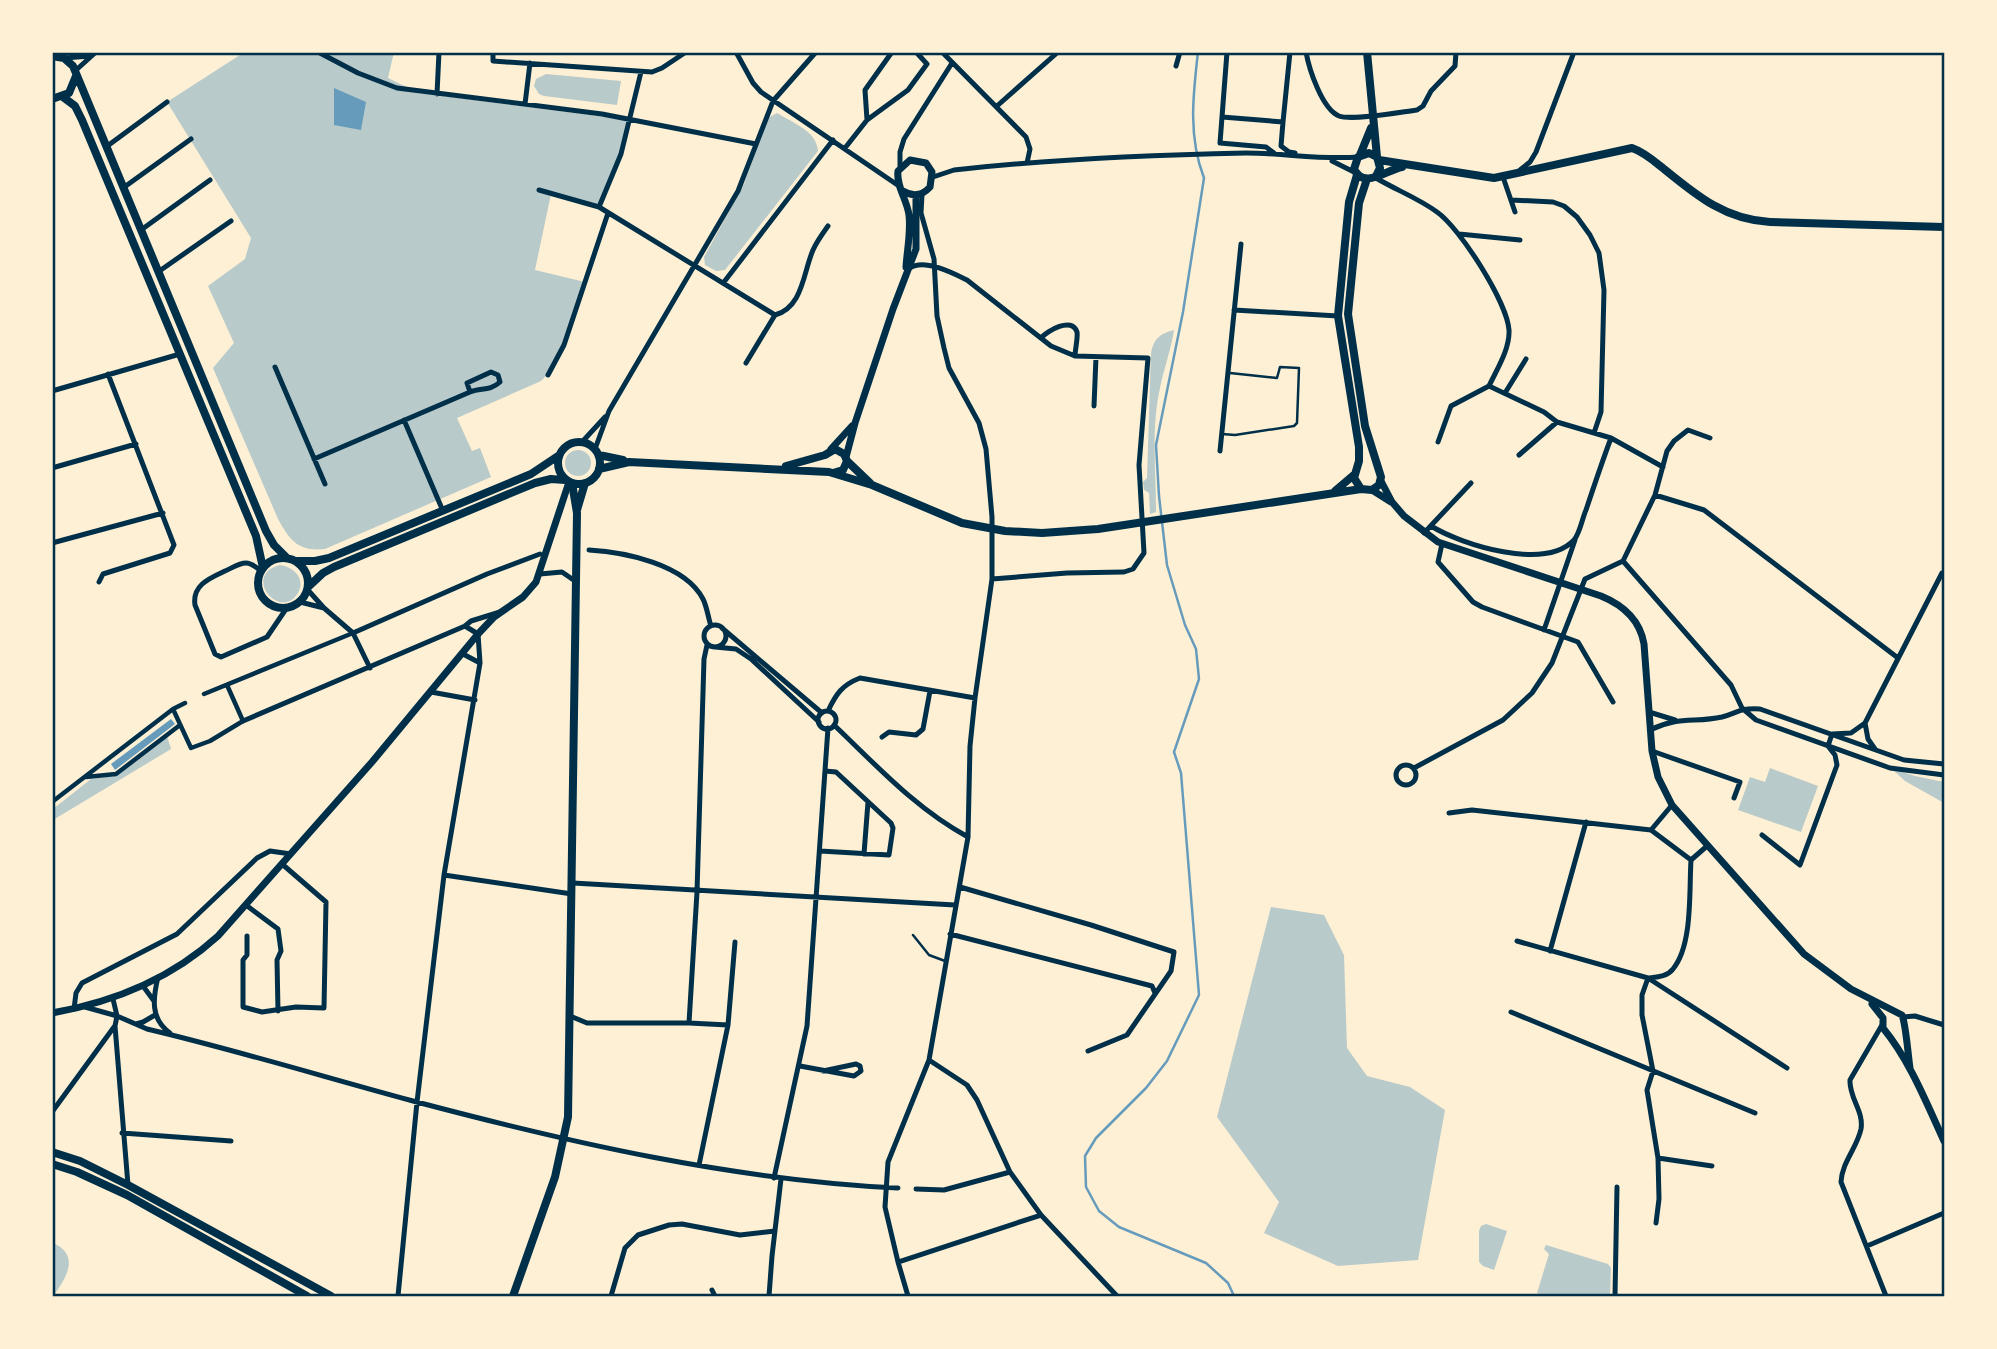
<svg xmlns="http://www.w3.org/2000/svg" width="1997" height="1349" font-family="Montserrat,sans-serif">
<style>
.green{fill:#b9caca}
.water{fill:#669bbc}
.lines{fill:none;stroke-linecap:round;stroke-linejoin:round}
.stream{stroke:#669bbc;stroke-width:2.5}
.service{stroke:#003049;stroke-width:2.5}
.pedestrian{stroke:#003049;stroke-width:4.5}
.minor{stroke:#003049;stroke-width:5}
.tertiary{stroke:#003049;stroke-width:7}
.secondary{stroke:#003049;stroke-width:8}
.neatline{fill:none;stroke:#003049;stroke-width:2.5}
</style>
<rect width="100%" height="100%" fill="#fdf0d5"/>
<!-- green -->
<path class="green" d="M 394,52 L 388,78 L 419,93 L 630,120 L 621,154 L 598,207 L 551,194 L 535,270 L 585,282 C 575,311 564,362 541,381 L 457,418 L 472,451 L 480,448 L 491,477 L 325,549 C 299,552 290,541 278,519 L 213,368 L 234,343 L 208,286 L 245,259 L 251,238 L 167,102 L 243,53 Z
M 546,74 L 621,81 L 617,105 L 544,96 L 539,94 L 534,86 L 536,79 Z
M 777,113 C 793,123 817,131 818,151 L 725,270 L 716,271 L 705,265 L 704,257 L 744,184 L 768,118 Z
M 1174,330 C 1171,350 1164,368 1160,388 C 1151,428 1156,471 1156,512 L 1150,514 L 1149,493 L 1144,490 L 1143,482 L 1147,478 L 1151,353 C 1154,338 1160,334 1174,330 Z
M565 463a13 13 0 1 1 26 0a13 13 0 1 1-26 0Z
M 280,565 C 294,567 306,579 298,593 C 280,622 241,575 280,565 Z
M 167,736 L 171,749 L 53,820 L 53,809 L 91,779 L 115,776 Z
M 1770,768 L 1818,786 L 1801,832 L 1738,810 L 1750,777 L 1765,782 Z
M 1891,768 L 1915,776 L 1944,782 L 1944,803 L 1905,781 Z
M 1271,907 L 1324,915 L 1344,955 L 1347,1048 L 1367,1076 L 1410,1087 L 1445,1110 L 1418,1260 L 1338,1266 L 1264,1233 L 1279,1202 L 1217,1117 Z
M 1486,1224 L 1507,1231 L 1494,1270 L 1483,1266 L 1479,1262 L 1479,1231 L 1481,1226 Z
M 53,1243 C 81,1255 66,1279 53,1296 Z
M 1546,1245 L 1608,1264 L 1611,1268 L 1610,1296 L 1548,1296 L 1537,1293 L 1549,1254 L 1544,1249 Z"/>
<!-- water -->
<path class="water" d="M 334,88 L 366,102 L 361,130 L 334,125 Z
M 171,719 L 175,724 L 115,770 L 111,764 Z"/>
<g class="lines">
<!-- stream -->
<path class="stream" d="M 1198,52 C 1193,95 1188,137 1204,178 L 1183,312 L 1156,445 L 1159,496 L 1167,565 L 1185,625 L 1196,649 L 1199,679 L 1174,752 L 1181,773 L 1199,995 L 1167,1061 L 1146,1088 L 1096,1138 L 1085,1156 L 1086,1187 L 1099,1211 L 1119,1227 L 1206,1263 L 1228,1283 L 1234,1296"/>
<!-- service -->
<path class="service" d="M 1222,434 L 1235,435 L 1294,426 L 1297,423 L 1299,368 L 1280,367 L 1277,378 L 1230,373
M 913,935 L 929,955 L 945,961"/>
<!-- pedestrian -->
<path class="pedestrian" d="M 204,694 L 353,633
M 173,709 L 191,748 L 210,741 L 243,721 L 227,685
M 86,777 L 116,774 L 180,725
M 52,802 L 173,709 L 185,703"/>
<!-- minor -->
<path class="minor" d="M 318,52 L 358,73 L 397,88 L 602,114 L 756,144
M 493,52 L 493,61 L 652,72 L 662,68 L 686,52
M 736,52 L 753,83 L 761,92 L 899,186
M 942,52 L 1026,137 L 1030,149 L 1027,163
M 1306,52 C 1309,69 1322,109 1339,116 C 1352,121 1401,112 1417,110 L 1423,106 L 1431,91 L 1455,66 L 1456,52
M 64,58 L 91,56
M 1176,66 L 1180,52
M 75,71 L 96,52
M 437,94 L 439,52
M 525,104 L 530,63
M 997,106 L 1058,52
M 1222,117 L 1227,52
M 867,120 L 865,90 L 892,52
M 1283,122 L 1290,52
M 106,147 L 167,102
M 845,148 L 867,120 L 908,90 L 927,64 L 916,52
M 1274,153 L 1266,147 L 1220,143 L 1222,117 L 1283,122 L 1281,146 L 1289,152 L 1295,153
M 1332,161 L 1354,172
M 900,166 L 900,152 L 904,139 L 952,63
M 1520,170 L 1530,162 L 1536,152 L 1574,52
M 933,177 L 954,170 C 1052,159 1149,155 1246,153 C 1284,153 1320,160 1358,157
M 1503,177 L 1515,212
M 1376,178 C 1396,190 1418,198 1437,212 C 1460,228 1507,302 1509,330 C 1510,349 1497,369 1489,386
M 123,188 L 191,139
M 539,190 L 599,207 L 775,315
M 1511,200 L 1553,202 L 1564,206 L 1577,217 L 1590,235 L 1599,253 L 1604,290 L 1601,412 L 1594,433
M 599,207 L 621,154 L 641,72
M 141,230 L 210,180
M 1459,234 L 1520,240
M 910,268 C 924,258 953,273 967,280 L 1051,346 L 1075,356 L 1148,358 L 1139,465 L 1144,553 L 1133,569 L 1124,572 L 1067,573 L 992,579
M 158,272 L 231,221
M 724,282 L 833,140
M 1234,310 L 1338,316
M 775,315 C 803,307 803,273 813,250 C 817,241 823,233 828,226
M 1041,338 C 1047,331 1072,316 1077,332 C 1078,338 1075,350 1075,356
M 746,363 L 775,315
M 275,367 L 325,484
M 548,375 L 564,345 L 608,213
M 1489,386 L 1544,412 L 1557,422 L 1611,438 L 1663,467
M 52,391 L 180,354
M 1505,393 L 1526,359
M 1094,406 L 1096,357
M 404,420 L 443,511
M 582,442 L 605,417
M 1438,442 L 1451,406 L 1489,386
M 595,449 L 609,411 L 738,191 L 773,101 L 816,52
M 1220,451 L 1241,244
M 1519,455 L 1557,422
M 314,459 L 470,392 C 481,387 489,392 500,382 L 498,375 L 491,372 L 467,383 L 470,392
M 52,468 L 136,444
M 1655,495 L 1704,510 L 1898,658
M 1431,526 C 1462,545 1545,571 1574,540 C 1580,533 1582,519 1586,510 C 1594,486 1602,462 1611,438
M 1424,533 L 1471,483
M 52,543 L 163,513
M 1442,544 L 1438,562 L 1473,602 L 1482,607 L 1578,642 L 1613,702
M 589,550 C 624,552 685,564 703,599 C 707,607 708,617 711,626
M 1623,561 L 1731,685 L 1742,708 L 1756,720 L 1890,768 L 1944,775
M 261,571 C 256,567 252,563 246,563 C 239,563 232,568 225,571 C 210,578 192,585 195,605 L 215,654 L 221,657 L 267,637 L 286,609
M 540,574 L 562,572 L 575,581
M 99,582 L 103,574 L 170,553 L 174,545 L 108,374
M 307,589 L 324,608 L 353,633 L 370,668
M 300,602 L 324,608
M704 636a11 11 0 1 1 22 0a11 11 0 1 1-22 0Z
M 722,628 L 822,713
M 1544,630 L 1575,540
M 353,633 L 487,574 L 540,554
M 715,647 L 736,649 L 751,659 L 819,722
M 463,654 L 480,663
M 431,692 L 475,700
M 828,711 C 836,694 842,685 860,678 L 975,698
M818 720a9 9 0 1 1 18 0a9 9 0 1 1-18 0Z
M 1649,712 L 1675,720
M 243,721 L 465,626 L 471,621 L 500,612
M 1865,723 L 1868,739 L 1875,749
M 834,725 C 876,765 916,809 968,837
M 1650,730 C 1678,716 1695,723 1722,717 C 1740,712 1738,708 1760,709 L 1904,760 L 1944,764
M 882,737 L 889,732 L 916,735 L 923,729 L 930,691
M 1652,751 L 1740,782 L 1734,798
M1396 775a10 10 0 1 1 20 0a10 10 0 1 1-20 0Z
M 1414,768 L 1503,720 L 1532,693 L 1552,663 L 1585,579 L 1623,561 L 1655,495 L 1667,451 L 1674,441 L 1688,430 L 1710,438
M 1672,805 L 1651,830 L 1691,860
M 1449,813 L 1472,810 L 1651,830
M 1762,835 L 1800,865 L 1837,765 L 1835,755 L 1828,746 L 1832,734 L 1851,733 L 1865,723 L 1942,573
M 820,851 L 889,855 L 893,828 L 891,823 L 836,772 L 825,771
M 864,854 L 868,802
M 444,875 L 572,894
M 573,883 L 955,905
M 960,887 L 1091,925 L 1174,952 L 1171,971 L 1127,1035 L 1088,1051
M 246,905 L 278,929 L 281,951 L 277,960 L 278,1011
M 950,934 L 1152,986 L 1155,993
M 247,936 L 247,955 L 243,960 L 243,1007 L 262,1012 L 296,1007 L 324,1008 L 326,902 L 282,864
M 1517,941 L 1648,978 L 1787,1068
M 1550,951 L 1586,822
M 158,977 C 153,998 150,1019 170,1033
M 143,986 L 154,1001
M 113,999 L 117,1016 L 115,1026 L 128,1185
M 85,1007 L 117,1016 L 147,1029 C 236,1050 324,1077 413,1101 C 571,1143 734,1180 898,1188
M 74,1009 L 76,993 L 82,983 L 177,934 L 257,858 L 270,851 L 291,854
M 1511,1012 L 1755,1113
M 570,1016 L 587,1023 L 689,1023 L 728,1025
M 1903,1017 L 1915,1016 L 1944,1025
M 689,1023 L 697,892 L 704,659 L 707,645
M 136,1024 L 143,1022 L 155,1015
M 1882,1025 L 1850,1080 C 1849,1098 1864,1111 1861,1129 C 1857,1148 1842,1162 1841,1182 L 1886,1296
M 929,1060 L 967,1085 L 977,1100 L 1010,1172 L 1041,1215 L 1117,1296
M 800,1066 L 854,1076 L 861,1071 L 860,1066 L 856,1064 L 823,1071
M 52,1112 L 114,1027
M 122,1133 L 231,1141
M 1658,1158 L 1712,1166
M 699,1165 L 728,1025 L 735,942
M 774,1178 L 807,1026 L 828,728
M 916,1189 L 944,1190 L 1010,1172
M 1656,1223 L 1659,1199 L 1658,1158 L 1647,1090 L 1653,1071 L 1642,1015 L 1642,995 L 1648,978 C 1657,977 1667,977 1673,969 C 1693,945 1689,890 1691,860 L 1707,846
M 1867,1246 L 1944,1213
M 898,1262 L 1041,1215
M 712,1290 L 715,1296
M 398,1296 L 417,1102 L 444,875 L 480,663 L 478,634 L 465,626
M 611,1296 L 625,1248 L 638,1235 L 669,1225 L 682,1224 L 740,1235 L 775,1231
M 769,1296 L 772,1256 L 781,1179
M 908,1296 L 898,1262 L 885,1207 L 888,1162 L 929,1060 L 968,837 L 970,746 L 975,698 L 992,579 L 992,517 L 986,449 L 979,423 L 949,368 L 944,348 L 937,316 L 934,259 L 921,213 L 922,194
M 1615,1296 L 1617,1187"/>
<!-- tertiary -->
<path class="tertiary" d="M 903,191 C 913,197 922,196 930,187 L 932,172 L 926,163 L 910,160 L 898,171 C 896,186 907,200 909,215 C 911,233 907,250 906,267
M 831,449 L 852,426
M 846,457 L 855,423 L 893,309 L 916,249 L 916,195
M 1381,481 L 1392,502 L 1404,516 L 1438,542 L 1601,596 C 1623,605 1640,620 1644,644 L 1652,751 L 1658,777 L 1672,805 L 1804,954 L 1851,989 L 1902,1015 C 1906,1025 1908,1055 1910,1068
M 1372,490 L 1391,502
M 1872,1004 L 1883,1018 L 1883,1028 C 1910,1061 1926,1102 1944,1141
M 52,1013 C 114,1002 172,978 218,936 L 372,762 L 478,634 L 494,617 L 523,597 L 536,582 L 569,482"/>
<!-- secondary -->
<path class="secondary" d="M 1367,52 L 1377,157
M 52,56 L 64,58 L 73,66 L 266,531 L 274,545 L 287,558
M 63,97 L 75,106 L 82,120 L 256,536 L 263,568
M 52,99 L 69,93 L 76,76
M 1360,155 L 1371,128
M 1379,160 L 1494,178 L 1632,148 C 1644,152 1654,161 1664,169 C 1697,196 1726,220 1770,222 L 1944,227
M 1357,175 L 1349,202 L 1338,316 L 1359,447 L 1359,461 L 1354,478 L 1361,489
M 1376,176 L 1380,168 L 1377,157 L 1369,153 L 1358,157 L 1354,169 C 1364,190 1386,170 1402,167
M558 463a21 21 0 1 1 42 0a21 21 0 1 1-42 0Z
M 599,455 L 623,460
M 847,461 L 870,483
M 786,466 L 825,455 L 835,449 L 844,454 L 847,461 L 843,470 L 833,473
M 599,469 L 629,462 L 829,472 L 872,485 L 962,523 L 1005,531 L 1042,533 L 1098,529 L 1361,489 L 1372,490 L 1379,485 L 1381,477 L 1365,426 L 1348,314 L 1359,203 L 1367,179
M 1335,491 L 1355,474
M 577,510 L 585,483
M258 583a25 25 0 1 1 50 0a25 25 0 1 1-50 0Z
M 295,561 L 315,561 L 329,558 L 531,474 L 558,456
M 308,587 L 323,573 L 334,567 L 535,483 L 551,479 L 565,480
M 52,1152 L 80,1161 L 128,1185 L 331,1296
M 52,1164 L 77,1172 L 127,1195 L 307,1296
M 513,1296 L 555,1177 L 568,1117 L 577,513 L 572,483"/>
</g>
<!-- border -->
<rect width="1997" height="1349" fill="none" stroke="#fdf0d5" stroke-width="108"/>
<rect x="54" y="54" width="1889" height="1241" class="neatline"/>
</svg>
